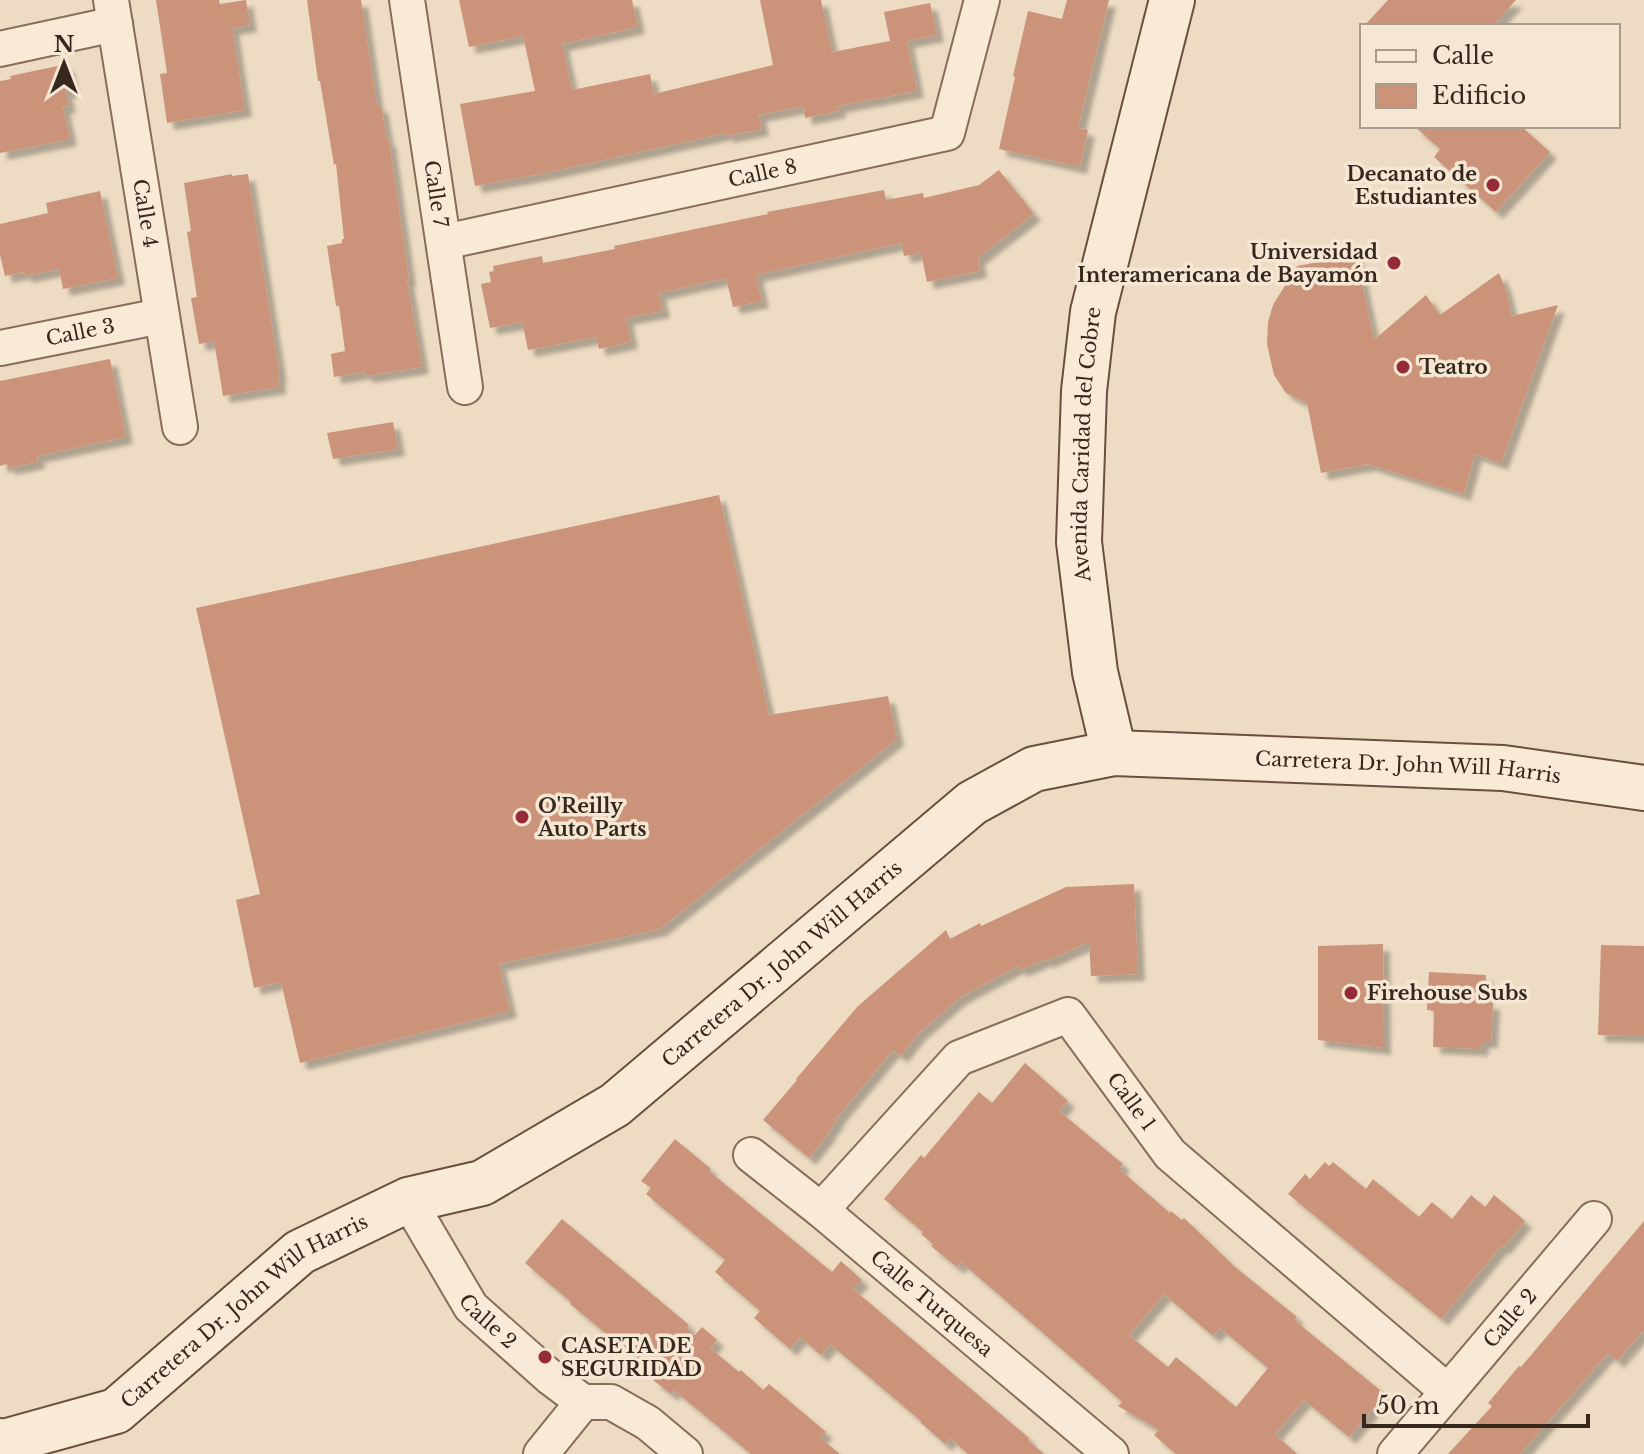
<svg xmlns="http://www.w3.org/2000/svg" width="1644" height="1454" font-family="'Libre Baskerville',serif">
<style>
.building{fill:#cb937a;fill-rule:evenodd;filter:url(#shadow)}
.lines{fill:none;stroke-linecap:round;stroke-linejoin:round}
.street-casing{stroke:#876d5a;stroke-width:38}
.secondary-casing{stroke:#694f3d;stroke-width:48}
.street{stroke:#f8ead6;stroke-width:34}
.secondary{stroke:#f8ead6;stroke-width:44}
.poi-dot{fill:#952b37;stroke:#f5e7d3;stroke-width:3}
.labels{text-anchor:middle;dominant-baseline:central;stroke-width:7;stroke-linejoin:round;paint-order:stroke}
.street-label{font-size:20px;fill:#37281e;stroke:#f5e7d3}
.poi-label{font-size:20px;font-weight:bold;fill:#37281e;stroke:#f5e7d3;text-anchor:start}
</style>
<defs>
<filter id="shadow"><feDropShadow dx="7" dy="7" stdDeviation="2" flood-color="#0004"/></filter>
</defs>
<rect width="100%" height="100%" fill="#eddcc3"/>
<!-- building -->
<path class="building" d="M 156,0 L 219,0 L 220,4 L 246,0 L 250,25 L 232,28 L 245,110 L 167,123 L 160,74 L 167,73 Z
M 307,0 L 361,0 L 377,106 L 381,105 L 387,140 L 389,139 L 409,279 L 407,280 L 422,367 L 366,376 L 365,372 L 334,377 L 331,354 L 345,351 L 339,306 L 336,306 L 327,246 L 342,243 L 342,239 L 344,239 L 336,164 L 334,165 L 320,81 L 318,81 Z
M 459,0 L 632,0 L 638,27 L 562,44 L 572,90 L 650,74 L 654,94 L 773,65 L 760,0 L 821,0 L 832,52 L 890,41 L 884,12 L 930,3 L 937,35 L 907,41 L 917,91 L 838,106 L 839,111 L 805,118 L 803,106 L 759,115 L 762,129 L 726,136 L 726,133 L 541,174 L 475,186 L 460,104 L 535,91 L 523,36 L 469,47 Z
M 1067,0 L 1109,0 L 1078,128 L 1088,130 L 1080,167 L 999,149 L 1015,77 L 1013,76 L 1028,11 L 1062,19 Z
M 1388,0 L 1516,0 L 1493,26 L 1364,26 Z
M 67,64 L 72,90 L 65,91 L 69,106 L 63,107 L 70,139 L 0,153 L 0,81 L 11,79 L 10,76 Z
M 1414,126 L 1521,126 L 1550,152 L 1496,212 L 1434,157 L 1440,149 Z
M 999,170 L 1034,214 L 978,258 L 980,271 L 927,282 L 921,253 L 904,256 L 901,243 L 756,275 L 762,301 L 733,307 L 726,278 L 659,293 L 663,311 L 626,318 L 631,342 L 599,349 L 596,337 L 528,350 L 522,322 L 490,328 L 481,284 L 491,282 L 489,272 L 494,271 L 493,266 L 542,256 L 543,263 L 615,249 L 614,246 L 768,214 L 767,212 L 884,190 L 886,200 L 923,193 L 924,198 L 979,185 Z
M 232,174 L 232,176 L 248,174 L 280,377 L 278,377 L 279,387 L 223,396 L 214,341 L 199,344 L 191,298 L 197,297 L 187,232 L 191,231 L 184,183 Z
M 100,191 L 118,278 L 63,289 L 59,269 L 25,276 L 24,272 L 5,276 L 0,255 L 0,224 L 48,213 L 46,203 Z
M 1356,255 L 1374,340 L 1426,295 L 1440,315 L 1499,273 L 1505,287 L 1512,316 L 1558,305 L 1501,463 L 1475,454 L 1464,494 L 1368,464 L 1321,473 L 1307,403 L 1286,393 L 1274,375 L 1267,344 L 1268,322 L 1273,305 L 1297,266 Z
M 110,359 L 126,437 L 37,456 L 38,462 L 8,468 L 7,464 L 0,466 L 0,381 Z
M 393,422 L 398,449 L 333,459 L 327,433 Z
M 719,495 L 769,715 L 888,696 L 897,739 L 660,929 L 499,964 L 510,1011 L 300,1063 L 281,982 L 254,988 L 236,900 L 260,894 L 196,608 Z
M 1134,884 L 1138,974 L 1091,976 L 1089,942 L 1047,961 L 1046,959 L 1020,970 L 1018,966 L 959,998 L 918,1034 L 901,1056 L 893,1050 L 836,1119 L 837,1120 L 828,1132 L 829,1133 L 809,1158 L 763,1120 L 797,1080 L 796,1079 L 858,1006 L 946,930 L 950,939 L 980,923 L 981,926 L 1066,887 Z
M 1383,944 L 1384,1048 L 1318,1040 L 1318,946 Z
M 1601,945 L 1644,946 L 1644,1036 L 1598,1035 Z
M 1429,972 L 1486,975 L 1485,1002 L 1493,1003 L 1491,1041 L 1482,1041 L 1481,1049 L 1433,1047 L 1434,1011 L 1427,1010 Z
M 1025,1063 L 1068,1101 L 1059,1111 L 1123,1164 L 1119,1169 L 1170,1213 L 1171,1211 L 1182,1220 L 1184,1218 L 1234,1266 L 1297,1317 L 1294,1320 L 1385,1394 L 1349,1437 L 1304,1400 L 1275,1434 L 1297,1454 L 1176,1454 L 1154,1435 L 1159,1430 L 1118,1406 L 1122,1402 L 1102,1384 L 961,1262 L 957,1267 L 931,1246 L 933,1244 L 921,1234 L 923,1232 L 884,1199 L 921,1155 L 924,1158 L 979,1092 L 992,1103 ZM 1164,1294 L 1213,1336 L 1220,1328 L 1268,1368 L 1236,1407 L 1176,1357 L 1168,1367 L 1129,1335 Z
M 675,1139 L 711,1169 L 709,1171 L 832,1272 L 841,1261 L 862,1280 L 853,1289 L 1029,1438 L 1028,1440 L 1044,1454 L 968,1454 L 950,1438 L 945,1444 L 920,1422 L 921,1421 L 830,1344 L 821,1355 L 800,1337 L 790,1349 L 754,1318 L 760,1311 L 715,1272 L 725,1260 L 646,1194 L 651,1188 L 641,1181 Z
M 1325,1162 L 1329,1166 L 1333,1162 L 1366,1189 L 1373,1179 L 1419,1217 L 1432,1202 L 1452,1219 L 1471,1195 L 1485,1207 L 1494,1195 L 1525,1221 L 1503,1248 L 1501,1246 L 1441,1319 L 1288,1194 L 1305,1174 L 1310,1179 Z
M 562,1219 L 689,1325 L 686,1328 L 695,1335 L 702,1327 L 717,1340 L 710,1348 L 739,1372 L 741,1370 L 763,1390 L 769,1384 L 826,1432 L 820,1438 L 840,1454 L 751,1454 L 674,1390 L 671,1394 L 653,1380 L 657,1375 L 570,1304 L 571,1302 L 525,1263 Z
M 1644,1221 L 1644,1330 L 1617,1361 L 1608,1353 L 1520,1454 L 1448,1454 L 1492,1406 L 1488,1403 L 1519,1366 L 1521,1367 Z"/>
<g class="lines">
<defs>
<g id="street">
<path id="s1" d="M 111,0 L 180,427"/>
<path id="s2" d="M 407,0 L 465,387"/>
<path d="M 0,49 L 115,24"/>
<path id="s3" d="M 444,242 L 947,133 L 982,0"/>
<path id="s4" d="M 0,348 L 161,316"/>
<path id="s5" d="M 751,1155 L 821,1210 L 1111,1454"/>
<path id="s6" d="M 408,1200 L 471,1307 L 551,1378 L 583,1402 L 611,1402 L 648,1423 L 685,1454"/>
<path id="s7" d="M 821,1210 L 959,1058 L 1068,1015 L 1170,1154 L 1447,1391"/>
<path d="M 541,1454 L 583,1402"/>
<path id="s8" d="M 1395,1454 L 1594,1219"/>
</g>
<g id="secondary">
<path id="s9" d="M 1114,753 L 1095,672 L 1079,542 L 1084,391 L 1093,312 L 1172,0"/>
<path id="s10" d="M 0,1441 L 4,1442 L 116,1411 L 300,1252 L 408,1200 L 482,1183 L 615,1105 L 972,803 L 1034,769 L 1114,753 L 1503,768 L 1644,788"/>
</g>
</defs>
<!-- street casing -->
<use href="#street" class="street-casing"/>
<!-- secondary casing -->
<use href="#secondary" class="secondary-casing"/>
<!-- street -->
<use href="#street" class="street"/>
<!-- secondary -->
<use href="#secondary" class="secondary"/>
</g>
<!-- markers -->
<g class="poi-dot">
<circle cx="1493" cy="185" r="8"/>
<circle cx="1394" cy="263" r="8"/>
<circle cx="1403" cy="367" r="8"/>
<circle cx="522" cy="817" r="8"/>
<circle cx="1351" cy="993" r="8"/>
<circle cx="545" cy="1357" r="8"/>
</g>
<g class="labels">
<!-- street labels -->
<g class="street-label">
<text stroke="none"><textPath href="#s3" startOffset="326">Calle 8</textPath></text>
<text stroke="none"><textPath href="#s2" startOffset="196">Calle 7</textPath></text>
<text stroke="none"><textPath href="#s1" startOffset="216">Calle 4</textPath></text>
<text stroke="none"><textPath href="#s4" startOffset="82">Calle 3</textPath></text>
<text stroke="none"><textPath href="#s9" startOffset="312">Avenida Caridad del Cobre</textPath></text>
<text stroke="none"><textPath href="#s10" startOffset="1628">Carretera Dr. John Will Harris</textPath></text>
<text stroke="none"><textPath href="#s10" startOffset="932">Carretera Dr. John Will Harris</textPath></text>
<text stroke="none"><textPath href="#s7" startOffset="430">Calle 1</textPath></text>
<text stroke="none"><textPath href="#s5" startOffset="234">Calle Turquesa</textPath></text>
<text stroke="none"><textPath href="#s10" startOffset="284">Carretera Dr. John Will Harris</textPath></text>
<text stroke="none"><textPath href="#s8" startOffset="178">Calle 2</textPath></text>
<text stroke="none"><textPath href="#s6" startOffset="146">Calle 2</textPath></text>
</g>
<!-- poi labels -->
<g class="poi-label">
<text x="1477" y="174" text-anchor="end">Decanato de<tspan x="1477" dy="23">Estudiantes</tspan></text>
<text x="1378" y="252" text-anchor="end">Universidad<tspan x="1378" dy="23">Interamericana de Bayamón</tspan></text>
<text x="1419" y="367">Teatro</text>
<text x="538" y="806">O'Reilly<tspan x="538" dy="23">Auto Parts</tspan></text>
<text x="1367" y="993">Firehouse Subs</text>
<text x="561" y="1346">CASETA DE<tspan x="561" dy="23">SEGURIDAD</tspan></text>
</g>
</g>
<!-- legend -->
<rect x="1360" y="24" width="260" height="104" fill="#f5e7d3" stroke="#a99b8b" stroke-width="2"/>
<rect x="1376" y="50" width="40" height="12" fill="#f8ead6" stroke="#a99b8b" stroke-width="2"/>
<text x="1432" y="64" font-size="24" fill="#37281e">Calle</text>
<rect x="1376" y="84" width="40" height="24" fill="#cb937a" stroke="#a99b8b" stroke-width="2"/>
<text x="1432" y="104" font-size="24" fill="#37281e">Edificio</text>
<!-- north arrow -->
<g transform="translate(64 64)" stroke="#f5e7d3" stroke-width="6" paint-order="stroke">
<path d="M0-6L14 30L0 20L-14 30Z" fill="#37281e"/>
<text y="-12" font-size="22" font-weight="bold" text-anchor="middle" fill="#37281e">N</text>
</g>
<!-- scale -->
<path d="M1364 1414v12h224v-12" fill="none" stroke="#37281e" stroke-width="4"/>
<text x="1376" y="1414" font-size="24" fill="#37281e" stroke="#f5e7d3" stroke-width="6" paint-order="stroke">50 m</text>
</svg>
